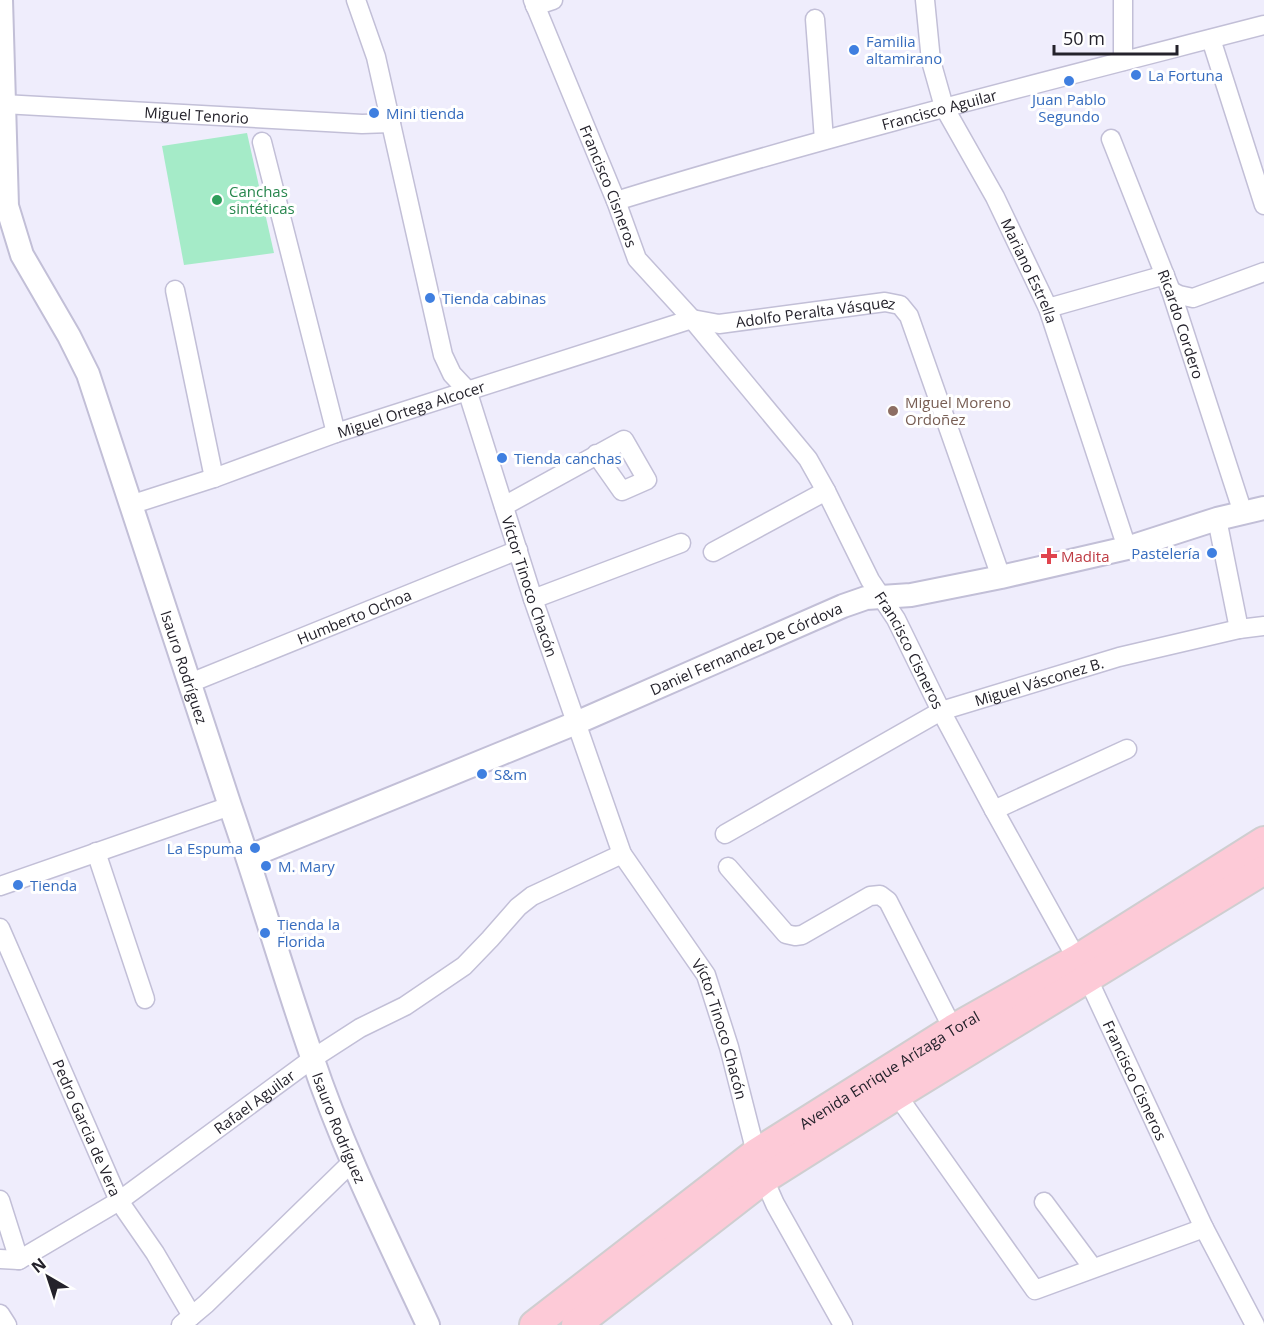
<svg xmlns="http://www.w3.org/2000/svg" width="1264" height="1325" font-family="'Open Sans',sans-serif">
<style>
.green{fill:#a5ebc8}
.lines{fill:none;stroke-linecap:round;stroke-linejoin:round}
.minor-casing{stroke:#c2bfd7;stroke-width:21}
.tertiary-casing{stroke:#c2bfd7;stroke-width:26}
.primary-casing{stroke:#cfced0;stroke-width:32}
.minor{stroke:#fff;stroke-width:18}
.tertiary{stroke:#fff;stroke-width:22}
.primary{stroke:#fdcad7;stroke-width:28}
.shop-dot{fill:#3f7fe0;stroke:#fff;stroke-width:2}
.leisure-dot{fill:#2e9e5b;stroke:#fff;stroke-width:2}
.education-dot{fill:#8d6e63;stroke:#fff;stroke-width:2}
.health-dot{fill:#e0444e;stroke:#fff;stroke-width:2}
.labels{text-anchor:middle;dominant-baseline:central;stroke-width:6;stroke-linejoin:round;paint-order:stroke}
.shop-label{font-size:15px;fill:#366cbe;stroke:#fff;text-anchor:start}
.street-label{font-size:15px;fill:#24222b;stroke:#fff}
.leisure-label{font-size:15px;fill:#27864d;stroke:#fff;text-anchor:start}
.education-label{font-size:15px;fill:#785e54;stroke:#fff;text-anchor:start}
.health-label{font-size:15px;fill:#be3a42;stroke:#fff;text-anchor:start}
</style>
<rect width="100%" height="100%" fill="#efedfc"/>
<!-- green -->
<path class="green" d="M 247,133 L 274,253 L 184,265 L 162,146 Z"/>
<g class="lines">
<defs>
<g id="minor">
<path id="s1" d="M 356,0 L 376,57 L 443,355 L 452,374 L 467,390 L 533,599 L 622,854 L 706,975 L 729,1047 L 756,1153"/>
<path id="s2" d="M 533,0 L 616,201 L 637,259 L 692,319 L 808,459 L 826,491 L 870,580 L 896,619 L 941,711 L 994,810 L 1088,979 L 1204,1228 L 1255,1325"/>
<path id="s3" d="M 925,0 L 931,61 L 944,107 L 995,197 L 1048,308 L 1127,548"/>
<path d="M 535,6 L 553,0"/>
<path d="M 815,19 L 824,140"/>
<path d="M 1211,39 L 1264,205"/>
<path d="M 1123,61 L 1123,0"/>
<path id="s4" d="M 3,104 L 362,124 L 391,123"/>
<path id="s5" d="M 1111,139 L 1171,291 L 1243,513"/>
<path d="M 262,142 L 336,433"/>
<path id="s6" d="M 616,201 C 830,135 1047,81 1264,25"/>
<path d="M 175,290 L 214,478"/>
<path d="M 1171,291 L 1179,295 L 1193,298 L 1264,272"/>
<path d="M 1048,308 L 1165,275"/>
<path id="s7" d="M 130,505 L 214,478 L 336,433 L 692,319 L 719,324 L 885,302 L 900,305 L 909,316 L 1001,577"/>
<path d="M 504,506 L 624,440 L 647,480 L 622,491 L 596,454"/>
<path d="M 1217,519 L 1239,629"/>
<path d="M 713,552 L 826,491"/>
<path d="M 533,599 L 681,543"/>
<path id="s8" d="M 190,683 L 518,550"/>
<path d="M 994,810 L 1127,749"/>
<path id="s9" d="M 725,834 L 941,711 L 1119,657 L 1239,629 L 1264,626"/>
<path d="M 96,852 L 145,999"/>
<path d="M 728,867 L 786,934 L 795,936 L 802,935 L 870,896 L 880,895 L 888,901 L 953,1029"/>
<path d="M 0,886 L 230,806"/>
<path id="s10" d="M 0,928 L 119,1201 L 155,1253 L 192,1316"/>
<path d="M 897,1095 L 1035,1290 L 1204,1228"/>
<path d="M 764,1179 L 775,1204 L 843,1325"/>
<path d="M 0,1200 L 19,1260"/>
<path d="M 1044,1202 L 1093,1268"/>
<path id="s11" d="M 0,1259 L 19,1260 L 119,1201 L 312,1059 L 360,1028 L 405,1006 L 464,966 L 490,939 L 518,907 L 532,896 L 622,854"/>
<path d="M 0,1314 L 7,1325"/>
<path d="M 181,1325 L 206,1304 L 352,1162"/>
</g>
<g id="tertiary">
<path id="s12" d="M 1,0 L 7,206 L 22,255 L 69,336 L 88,374 L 230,806 C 259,889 283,974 312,1057 C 343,1150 387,1237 428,1325"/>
<path id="s13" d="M 248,857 L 576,723 L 843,606 L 866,598 L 911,595 L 1001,577 L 1127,548 L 1217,519 L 1264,508"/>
</g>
<g id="primary">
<path id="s14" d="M 534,1325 L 756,1153 L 953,1029 L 1077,959 L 1264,841"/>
<path d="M 576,1325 L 764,1179 L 897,1095 L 1264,870"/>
</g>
</defs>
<!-- minor casing -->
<use href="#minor" class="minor-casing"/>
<!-- tertiary casing -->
<use href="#tertiary" class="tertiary-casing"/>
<!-- primary casing -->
<use href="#primary" class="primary-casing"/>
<!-- minor -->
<use href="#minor" class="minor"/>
<!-- tertiary -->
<use href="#tertiary" class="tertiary"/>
<!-- primary -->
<use href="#primary" class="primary"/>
</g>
<!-- markers -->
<g class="shop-dot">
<circle cx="854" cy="50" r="6"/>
<circle cx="1136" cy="75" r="6"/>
<circle cx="1069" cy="81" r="6"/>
<circle cx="374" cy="113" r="6"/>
<circle cx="430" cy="298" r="6"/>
<circle cx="502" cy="458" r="6"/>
<circle cx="1212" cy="553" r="6"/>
<circle cx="482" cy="774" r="6"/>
<circle cx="255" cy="848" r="6"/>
<circle cx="266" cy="866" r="6"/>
<circle cx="18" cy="885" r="6"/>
<circle cx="265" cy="933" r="6"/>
</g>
<circle class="leisure-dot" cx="217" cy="200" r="6"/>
<circle class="education-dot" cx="893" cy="411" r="6"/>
<path class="health-dot" d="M1046 547h6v6h6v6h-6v6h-6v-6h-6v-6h6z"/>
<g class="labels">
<!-- shop labels -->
<g class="shop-label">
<text x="866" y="41">Familia<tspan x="866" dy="17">altamirano</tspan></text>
<text x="1148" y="75">La Fortuna</text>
<text x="1069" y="99" text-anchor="middle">Juan Pablo<tspan x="1069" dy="17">Segundo</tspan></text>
<text x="386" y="113">Mini tienda</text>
<text x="442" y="298">Tienda cabinas</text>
<text x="514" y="458">Tienda canchas</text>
<text x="1200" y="553" text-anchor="end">Pastelería</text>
<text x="494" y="774">S&amp;m</text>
<text x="243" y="848" text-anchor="end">La Espuma</text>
<text x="278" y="866">M. Mary</text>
<text x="30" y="885">Tienda</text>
<text x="277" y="924">Tienda la<tspan x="277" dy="17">Florida</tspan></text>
</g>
<!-- street labels -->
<g class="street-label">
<text stroke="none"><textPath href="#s6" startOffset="336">Francisco Aguilar</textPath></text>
<text stroke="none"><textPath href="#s4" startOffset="194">Miguel Tenorio</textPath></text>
<text stroke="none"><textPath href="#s2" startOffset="201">Francisco Cisneros</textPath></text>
<text stroke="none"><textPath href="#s3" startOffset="294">Mariano Estrella</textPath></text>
<text stroke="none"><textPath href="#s7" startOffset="717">Adolfo Peralta Vásquez</textPath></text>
<text stroke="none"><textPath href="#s5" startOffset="198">Ricardo Cordero</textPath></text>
<text stroke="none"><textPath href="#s7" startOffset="297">Miguel Ortega Alcocer</textPath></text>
<text stroke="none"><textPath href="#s1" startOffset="615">Víctor Tinoco Chacón</textPath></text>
<text stroke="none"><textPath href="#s8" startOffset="177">Humberto Ochoa</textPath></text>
<text stroke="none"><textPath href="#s13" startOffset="540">Daniel Fernandez De Córdova</textPath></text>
<text stroke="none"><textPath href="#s2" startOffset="759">Francisco Cisneros</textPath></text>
<text stroke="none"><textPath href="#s12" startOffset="702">Isauro Rodríguez</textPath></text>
<text stroke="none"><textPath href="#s9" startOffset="351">Miguel Vásconez B.</textPath></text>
<text stroke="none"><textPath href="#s1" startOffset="1101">Víctor Tinoco Chacón</textPath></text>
<text stroke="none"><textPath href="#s14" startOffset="438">Avenida Enrique Arízaga Toral</textPath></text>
<text stroke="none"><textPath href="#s2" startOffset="1245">Francisco Cisneros</textPath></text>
<text stroke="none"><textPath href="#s11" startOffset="303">Rafael Aguilar</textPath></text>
<text stroke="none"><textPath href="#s10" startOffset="218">Pedro Garcia de Vera</textPath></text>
<text stroke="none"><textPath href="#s12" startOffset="1188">Isauro Rodríguez</textPath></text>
</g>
<!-- leisure labels -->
<g class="leisure-label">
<text x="229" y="191">Canchas<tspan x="229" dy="17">sintéticas</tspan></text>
</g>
<!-- education labels -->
<g class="education-label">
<text x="905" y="402">Miguel Moreno<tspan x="905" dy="17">Ordoñez</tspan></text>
</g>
<!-- health labels -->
<g class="health-label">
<text x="1061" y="556">Madita</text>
</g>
</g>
<!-- north arrow -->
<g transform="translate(48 1277) rotate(321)" stroke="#ffffff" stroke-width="4.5" paint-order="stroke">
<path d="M0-4.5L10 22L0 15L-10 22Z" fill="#24222b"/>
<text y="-9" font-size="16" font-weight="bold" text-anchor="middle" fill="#24222b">N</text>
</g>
<!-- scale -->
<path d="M1054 45v9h123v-9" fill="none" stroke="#24222b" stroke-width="3"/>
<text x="1063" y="45" font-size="18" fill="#24222b" stroke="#ffffff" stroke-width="4.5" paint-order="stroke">50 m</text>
</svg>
